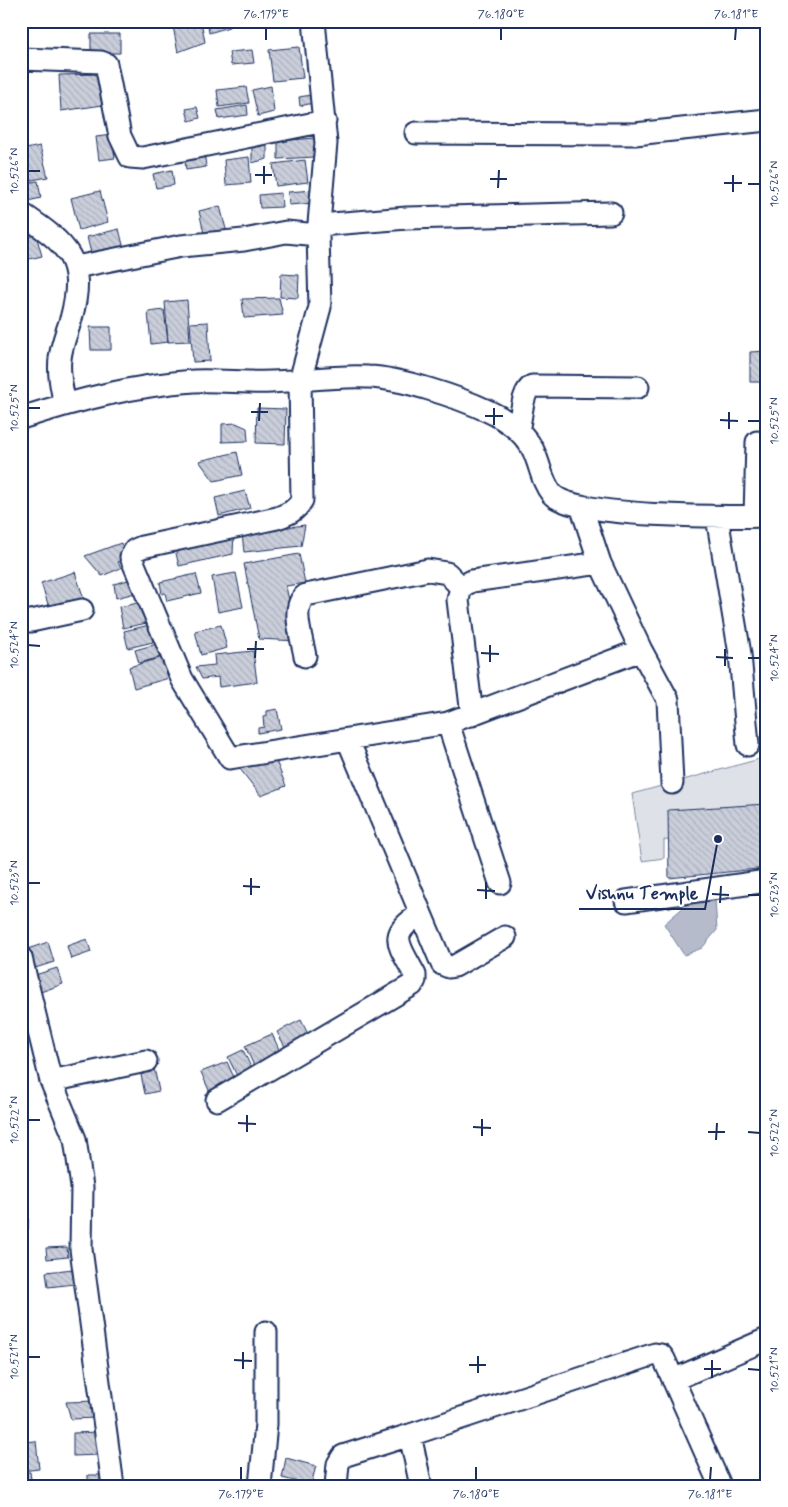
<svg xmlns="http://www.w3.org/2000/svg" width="788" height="1507" font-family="Mynerve,sans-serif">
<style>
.park{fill:#dee1e7;stroke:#7c88a2}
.water{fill:#b5bbca;stroke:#77839f}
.building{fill:url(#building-back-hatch);stroke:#1b2f5e}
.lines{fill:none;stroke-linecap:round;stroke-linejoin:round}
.minor-casing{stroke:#1b2f5e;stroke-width:25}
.minor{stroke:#fff;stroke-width:21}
.ticks{fill:none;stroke:#1b2f5e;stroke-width:2}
.leader{fill:none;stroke:#1b2f5e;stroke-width:2}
.callout-dot{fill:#1b2f5e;stroke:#fff;stroke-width:2}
.callout-label{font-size:18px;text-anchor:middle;font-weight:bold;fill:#1b2f5e;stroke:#fff;stroke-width:4.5;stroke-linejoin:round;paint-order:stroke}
.neatline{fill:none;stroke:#1b2f5e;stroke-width:2}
.ticks-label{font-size:12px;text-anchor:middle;fill:#1b2f5e}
</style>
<defs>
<pattern id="building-back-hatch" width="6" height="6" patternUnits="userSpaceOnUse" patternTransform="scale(1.25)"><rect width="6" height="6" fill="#caceda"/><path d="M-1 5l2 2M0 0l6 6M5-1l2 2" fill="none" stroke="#adb1be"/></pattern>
</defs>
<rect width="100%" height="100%" fill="#fff"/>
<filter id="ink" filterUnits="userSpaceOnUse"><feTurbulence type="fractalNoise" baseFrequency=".02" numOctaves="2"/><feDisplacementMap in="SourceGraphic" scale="10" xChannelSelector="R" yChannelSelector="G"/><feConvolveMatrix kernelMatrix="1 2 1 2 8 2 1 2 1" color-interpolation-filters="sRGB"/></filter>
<g filter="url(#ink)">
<!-- park -->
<path class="park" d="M 767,757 L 767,848 L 664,840 L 664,858 L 642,861 L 632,794 Z"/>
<!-- water -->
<path class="water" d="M 715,899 L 717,930 L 702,948 L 684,955 L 664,924 L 686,905 Z"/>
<!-- building -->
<path class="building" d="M 172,21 L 201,21 L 205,42 L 178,52 Z
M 207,21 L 228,21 L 229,27 L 209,33 Z
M 91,34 L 120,34 L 120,53 L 91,53 Z
M 299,47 L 303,78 L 273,81 L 269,50 Z
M 252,50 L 254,63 L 231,65 L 229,52 Z
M 21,64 L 26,88 L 21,89 Z
M 100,74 L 103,105 L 61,111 L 59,75 Z
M 271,86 L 274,112 L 258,116 L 252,90 Z
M 246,87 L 249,103 L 219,107 L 217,90 Z
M 311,95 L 313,103 L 300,106 L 299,97 Z
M 24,102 L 29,122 L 21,124 L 21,103 Z
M 247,105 L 248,115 L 219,119 L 217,110 Z
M 197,107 L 200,118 L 189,121 L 186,109 Z
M 112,135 L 115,158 L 99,160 L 96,137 Z
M 315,138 L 315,157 L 278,159 L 278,141 Z
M 267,143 L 267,159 L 252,163 L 252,145 Z
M 24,145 L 26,149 L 40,146 L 48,177 L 21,182 L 21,146 Z
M 204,151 L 206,167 L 186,170 L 184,153 Z
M 249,157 L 251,183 L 226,185 L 224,160 Z
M 305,160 L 308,182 L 276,186 L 273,164 Z
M 172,170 L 174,185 L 156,188 L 153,174 Z
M 38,181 L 41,198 L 28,201 L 24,183 Z
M 313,190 L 314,203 L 289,205 L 288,192 Z
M 100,191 L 108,222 L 79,230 L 71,198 Z
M 281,193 L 282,207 L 260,208 L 259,195 Z
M 220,206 L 227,233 L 205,238 L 199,211 Z
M 119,229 L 124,249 L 92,257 L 87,237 Z
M 36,235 L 42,256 L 21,261 L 21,239 Z
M 281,274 L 299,275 L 298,298 L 280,297 Z
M 279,298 L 283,315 L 244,318 L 242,299 Z
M 187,300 L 190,341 L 168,342 L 165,302 Z
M 164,310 L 168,342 L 151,344 L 148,312 Z
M 208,322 L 210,361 L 193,362 L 190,323 Z
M 90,327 L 111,327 L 111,350 L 91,350 Z
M 767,351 L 767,382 L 750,382 L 750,352 Z
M 257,408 L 286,409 L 285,444 L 256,443 Z
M 236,423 L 247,428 L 248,441 L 222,442 L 222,424 Z
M 237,452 L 242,475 L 214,481 L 199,461 Z
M 245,491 L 250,508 L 219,516 L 215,498 Z
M 305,525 L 301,546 L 244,552 L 242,533 Z
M 234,531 L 233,554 L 179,566 L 174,545 Z
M 121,543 L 127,558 L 118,562 L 121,568 L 102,576 L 85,556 Z
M 299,554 L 305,583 L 286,586 L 297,641 L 259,639 L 244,564 Z
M 75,572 L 85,602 L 51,613 L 41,583 Z
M 236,573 L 243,607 L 218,612 L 212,577 Z
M 196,574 L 201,593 L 167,601 L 165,593 L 162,594 L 160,582 Z
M 135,578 L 139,592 L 116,598 L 114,584 Z
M 147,601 L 152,622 L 123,628 L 119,607 Z
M 150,625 L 153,642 L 128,648 L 124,631 Z
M 221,625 L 227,648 L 201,655 L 195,631 Z
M 157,644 L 161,657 L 139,663 L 135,650 Z
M 253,651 L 257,682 L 219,687 L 218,677 L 202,679 L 196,667 L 215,665 L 214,655 Z
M 163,657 L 176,676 L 134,688 L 129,667 Z
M 277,709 L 281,729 L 258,733 L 258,728 L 264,727 L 263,717 L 267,716 L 267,711 Z
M 274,756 L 286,786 L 261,796 L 240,769 Z
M 767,804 L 767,868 L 669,878 L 668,810 Z
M 87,939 L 91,952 L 71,959 L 67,946 Z
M 48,942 L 54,962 L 29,970 L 22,951 Z
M 57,968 L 63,984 L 35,994 L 29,977 Z
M 301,1020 L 312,1042 L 289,1054 L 277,1032 Z
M 272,1034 L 282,1056 L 255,1068 L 245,1046 Z
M 243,1050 L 255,1076 L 240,1082 L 228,1057 Z
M 227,1062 L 237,1084 L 211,1095 L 201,1072 Z
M 154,1068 L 159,1091 L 145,1094 L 141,1075 Z
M 21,1200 L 29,1201 L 28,1230 L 21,1232 Z
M 67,1247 L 68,1257 L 47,1259 L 46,1248 Z
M 73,1269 L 75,1284 L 48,1287 L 46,1272 Z
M 97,1401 L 97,1418 L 71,1419 L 66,1402 Z
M 99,1432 L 99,1455 L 73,1456 L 73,1433 Z
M 36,1441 L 39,1469 L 21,1471 L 21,1442 Z
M 286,1458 L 316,1466 L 311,1485 L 282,1478 Z
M 30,1472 L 32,1486 L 21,1486 L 21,1473 Z
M 88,1475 L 105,1475 L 105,1486 L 88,1486 Z"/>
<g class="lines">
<defs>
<path id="minor" d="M 314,21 L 326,143 L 318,235 L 320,307 L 300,381 L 302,500 C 296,511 288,514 277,518 L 142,547 L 135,550 L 131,557 L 182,679 L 230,758 L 448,723 L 641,650
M 21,59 L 101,62 L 106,64 L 120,136 L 130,157 L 143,158 L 325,121
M 416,133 L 635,134 L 767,120
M 21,213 C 68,245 87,260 71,319 C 67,332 61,346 60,359 C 58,374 62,390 65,405
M 319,225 L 407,218 L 611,213
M 76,267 L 181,246 L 244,240 L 286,232 L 318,235
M 21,418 C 78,400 135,385 194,381 C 220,380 246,383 271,382 C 303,381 336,375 368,377 C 401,378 458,397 488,411 C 508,420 529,436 536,457 C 541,470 543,483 552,494 C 572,518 731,517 767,516
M 518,430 C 522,417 521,393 532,386 L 638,387
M 581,506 L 600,563 L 641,650 L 668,700 L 672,783
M 755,516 L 757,442
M 717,517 L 740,654 L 748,745
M 21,621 L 31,621 L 82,610
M 305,656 C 302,638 290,607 306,595 L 428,570 L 447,573 L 461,587
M 472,715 L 458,600 L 461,587 L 472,581 L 600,563
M 448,723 L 500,883
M 348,740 L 442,964 L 449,967 L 455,966 L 505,937
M 626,901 L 767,881
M 21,958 L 51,1081 L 75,1139 L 82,1187 L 81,1249 L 113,1486
M 51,1081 L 146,1061
M 217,1100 L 412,985 L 415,980 L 415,975 C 399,944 386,935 421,914
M 673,1380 L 767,1339
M 260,1486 L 266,1424 L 266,1332
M 336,1486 L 338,1464 L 343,1456 L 410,1435
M 421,1486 L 410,1435 L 655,1354 L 661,1355 L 664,1359 L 719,1483"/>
</defs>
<!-- minor casing -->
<use href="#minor" class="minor-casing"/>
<!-- minor -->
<use href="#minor" class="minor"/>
</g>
</g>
<!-- ticks -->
<path class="ticks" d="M 266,40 L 266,28M 501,40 L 501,28M 735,40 L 736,28M 28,171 L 40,171M 255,175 L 272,175M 490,179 L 507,179M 724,183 L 742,183M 264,184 L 264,166M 748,184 L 760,184M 498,188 L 499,170M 733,192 L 733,175M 28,408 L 40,408M 251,412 L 268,412M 485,416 L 503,416M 720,420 L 738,421M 259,421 L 260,403M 748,421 L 760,421M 494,425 L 494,408M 729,429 L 729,412M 28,645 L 40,646M 247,649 L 264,649M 481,653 L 499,654M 716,657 L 733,658M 255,658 L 256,641M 748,658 L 760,658M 490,662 L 490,645M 725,666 L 725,649M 28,883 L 40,883M 243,886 L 260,887M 477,890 L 495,891M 712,894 L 729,895M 251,895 L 251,878M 748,895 L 760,895M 486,899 L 486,882M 720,903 L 721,886M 28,1120 L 40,1120M 238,1123 L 256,1124M 473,1127 L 491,1128M 247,1132 L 247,1115M 708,1132 L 725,1132M 748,1132 L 760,1133M 482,1136 L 482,1119M 716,1140 L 717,1123M 28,1357 L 40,1357M 234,1360 L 252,1361M 469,1365 L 486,1365M 243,1369 L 243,1352M 704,1369 L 721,1369M 748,1369 L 760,1370M 478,1373 L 478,1356M 712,1378 L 712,1360M 241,1480 L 241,1467M 476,1480 L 476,1467M 710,1480 L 711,1467"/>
<!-- callouts -->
<path class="leader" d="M718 839L705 909H579"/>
<circle class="callout-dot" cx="718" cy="839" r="5"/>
<g class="callout-label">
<text x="642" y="899">Vishnu Temple</text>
</g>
<!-- margin -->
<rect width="788" height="1507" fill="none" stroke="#fff" stroke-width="55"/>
<rect x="28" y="28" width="732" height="1452" class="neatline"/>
<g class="ticks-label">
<text x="266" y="18">76.179°E</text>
<text x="501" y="18">76.180°E</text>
<text x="736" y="18">76.181°E</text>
<text transform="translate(14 171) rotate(-90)" y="4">10.526°N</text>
<text transform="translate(774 184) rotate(-90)" y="4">10.526°N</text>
<text transform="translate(14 408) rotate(-90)" y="4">10.525°N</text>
<text transform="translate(774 421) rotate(-90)" y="4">10.525°N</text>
<text transform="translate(14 645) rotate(-90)" y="4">10.524°N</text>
<text transform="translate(774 658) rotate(-90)" y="4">10.524°N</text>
<text transform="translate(14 883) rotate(-90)" y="4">10.523°N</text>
<text transform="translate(774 895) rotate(-90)" y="4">10.523°N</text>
<text transform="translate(14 1120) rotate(-90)" y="4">10.522°N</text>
<text transform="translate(774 1133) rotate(-90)" y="4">10.522°N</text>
<text transform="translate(14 1357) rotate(-90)" y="4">10.521°N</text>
<text transform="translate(774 1370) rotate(-90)" y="4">10.521°N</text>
<text x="241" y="1498">76.179°E</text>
<text x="476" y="1498">76.180°E</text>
<text x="710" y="1498">76.181°E</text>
</g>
</svg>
